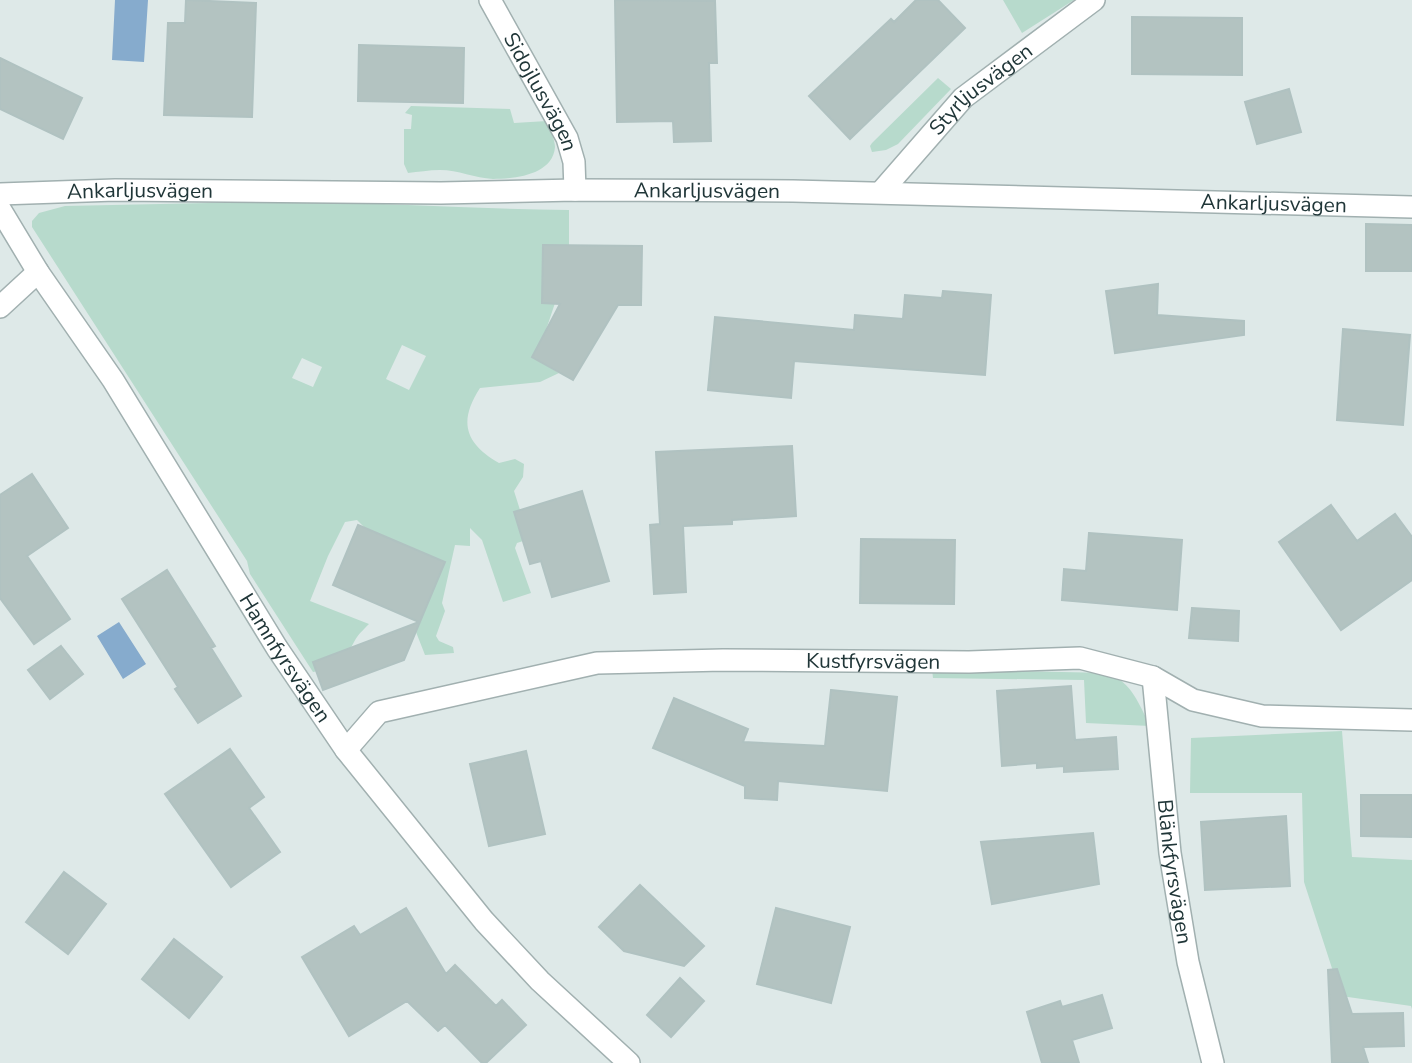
<svg xmlns="http://www.w3.org/2000/svg" width="1412" height="1063" font-family="'Nunito Sans',sans-serif">
<style>
.green{fill:#b7dacc;fill-rule:evenodd}
.water{fill:#86abcd}
.building{fill:#b3c3c1;stroke:#b0c2c1;stroke-width:2}
.lines{fill:none;stroke-linecap:round;stroke-linejoin:round}
.minor-casing{stroke:#a1b0b0;stroke-width:24}
.minor{stroke:#fff;stroke-width:21}
.labels{text-anchor:middle;dominant-baseline:central;stroke-width:7;stroke-linejoin:round;paint-order:stroke}
.street-label{font-size:21px;fill:#203638;stroke:#eef6f4}
</style>
<rect width="100%" height="100%" fill="#dee9e8"/>
<!-- green -->
<path class="green" d="M 1003,0 L 1074,0 L 1022,33 Z
M 938,78 L 951,89 L 898,144 L 886,150 L 872,152 L 870,146 L 872,143 Z
M 411,106 L 510,109 L 514,123 L 547,121 C 549,129 555,139 555,147 C 553,175 514,179 493,179 C 475,178 458,170 440,170 C 429,170 418,172 408,173 L 404,164 L 404,129 L 411,129 L 412,115 L 405,113 Z
M 306,201 C 393,204 481,209 569,210 L 569,245 L 543,245 L 542,303 L 555,303 L 545,333 L 532,357 L 559,373 L 540,382 L 480,388 C 458,422 465,443 499,463 L 515,459 L 524,464 L 523,477 L 514,491 L 520,510 L 514,512 L 523,541 L 517,543 L 515,548 L 531,593 L 503,602 L 482,540 L 470,528 L 470,546 L 455,545 L 442,603 L 445,611 L 436,636 L 439,641 L 453,647 L 454,653 L 425,655 L 416,632 L 445,562 L 365,528 L 357,520 L 345,522 L 328,556 L 310,601 L 369,624 C 357,636 357,636 350,650 C 347,658 321,671 313,672 L 250,574 L 247,561 L 32,227 L 32,221 L 39,213 L 65,206 ZM 402,345 L 426,356 L 409,390 L 386,379 ZM 302,358 L 322,367 L 313,387 L 292,378 Z
M 932,669 L 1108,673 C 1132,683 1139,704 1150,726 L 1086,723 L 1084,680 L 933,678 Z
M 1342,731 L 1352,857 L 1412,860 L 1412,1009 L 1411,1006 L 1341,996 L 1304,882 L 1302,793 L 1190,793 L 1191,738 Z"/>
<!-- water -->
<path class="water" d="M 115,0 L 148,0 L 144,62 L 112,60 Z
M 119,622 L 146,664 L 123,679 L 97,636 Z"/>
<!-- building -->
<path class="building" d="M 186,0 L 256,3 L 252,117 L 164,115 L 168,23 L 185,23 Z
M 615,0 L 715,1 L 717,63 L 709,63 L 711,141 L 674,142 L 673,121 L 617,122 Z
M 916,0 L 938,0 L 965,28 L 850,139 L 809,96 L 891,19 L 894,22 Z
M 1132,17 L 1242,18 L 1242,75 L 1132,74 Z
M 359,45 L 464,48 L 463,103 L 358,101 Z
M 0,58 L 82,98 L 63,139 L 0,109 Z
M 1289,89 L 1301,132 L 1257,144 L 1245,102 Z
M 1366,224 L 1412,225 L 1412,271 L 1366,271 Z
M 543,245 L 642,246 L 641,305 L 618,305 L 573,380 L 532,357 L 560,304 L 542,303 Z
M 1158,284 L 1157,315 L 1244,321 L 1244,335 L 1115,353 L 1106,291 Z
M 943,291 L 991,295 L 985,375 L 794,361 L 791,398 L 708,390 L 715,317 L 854,330 L 855,315 L 903,319 L 905,295 L 942,298 Z
M 1343,329 L 1410,335 L 1403,425 L 1337,420 Z
M 792,446 L 796,516 L 732,520 L 732,524 L 683,526 L 686,592 L 654,594 L 650,525 L 660,524 L 656,452 Z
M 32,474 L 68,528 L 27,556 L 70,619 L 34,644 L 0,598 L 0,495 Z
M 582,491 L 609,581 L 552,597 L 541,561 L 530,564 L 514,512 Z
M 1331,505 L 1357,541 L 1395,514 L 1412,537 L 1412,580 L 1341,630 L 1279,542 Z
M 358,525 L 445,562 L 404,660 L 323,690 L 313,662 L 419,622 L 333,585 Z
M 1089,533 L 1182,540 L 1177,610 L 1062,600 L 1064,569 L 1086,571 Z
M 861,539 L 955,540 L 954,604 L 860,603 Z
M 167,570 L 215,646 L 211,648 L 241,696 L 198,723 L 175,689 L 178,687 L 122,599 Z
M 1192,608 L 1239,611 L 1238,641 L 1189,638 Z
M 61,646 L 83,674 L 50,699 L 28,670 Z
M 1071,686 L 1075,740 L 1116,737 L 1118,769 L 1064,772 L 1064,766 L 1037,768 L 1037,763 L 1002,766 L 997,691 Z
M 831,690 L 897,697 L 887,791 L 778,781 L 777,800 L 745,798 L 745,786 L 653,748 L 674,698 L 748,729 L 743,742 L 825,746 Z
M 230,749 L 264,797 L 249,808 L 280,852 L 231,887 L 165,794 Z
M 526,751 L 545,834 L 489,846 L 470,764 Z
M 1361,795 L 1412,795 L 1412,837 L 1361,836 Z
M 1286,816 L 1290,886 L 1205,890 L 1201,822 Z
M 1093,833 L 1099,884 L 992,904 L 981,842 Z
M 64,872 L 106,904 L 68,954 L 26,922 Z
M 640,885 L 704,946 L 684,966 L 624,951 L 599,927 Z
M 406,908 L 446,974 L 455,965 L 496,1006 L 502,1000 L 526,1025 L 486,1063 L 482,1063 L 445,1025 L 438,1031 L 407,1001 L 349,1036 L 302,957 L 354,926 L 360,935 Z
M 776,908 L 850,927 L 831,1003 L 757,984 Z
M 174,939 L 222,977 L 189,1018 L 142,979 Z
M 1337,969 L 1352,1014 L 1403,1013 L 1404,1046 L 1363,1047 L 1368,1063 L 1332,1063 L 1328,970 Z
M 680,978 L 704,1001 L 671,1037 L 647,1015 Z
M 1102,995 L 1112,1028 L 1072,1040 L 1079,1063 L 1042,1063 L 1027,1012 L 1060,1001 L 1062,1007 Z"/>
<g class="lines">
<defs>
<g id="minor">
<path id="s1" d="M 490,0 L 567,138 L 574,162 L 575,190"/>
<path id="s2" d="M 881,192 L 963,98 L 1094,0"/>
<path id="s3" d="M 0,194 L 115,190 L 441,193 L 575,190 L 793,191 L 1412,207"/>
<path id="s4" d="M 0,209 L 38,272 L 113,380 L 277,648 L 346,750 L 484,921 L 540,981 L 629,1063"/>
<path d="M 0,307 L 38,272"/>
<path id="s5" d="M 1153,677 L 1170,853 L 1188,962 L 1213,1063"/>
<path id="s6" d="M 346,750 L 379,712 L 597,663 L 723,660 L 969,662 L 1080,658 L 1153,677 L 1193,700 L 1262,716 L 1412,720"/>
</g>
</defs>
<!-- minor casing -->
<use href="#minor" class="minor-casing"/>
<!-- minor -->
<use href="#minor" class="minor"/>
</g>
<g class="labels">
<!-- street labels -->
<g class="street-label">
<text stroke="none"><textPath href="#s2" startOffset="144">Styrljusvägen</textPath></text>
<text stroke="none"><textPath href="#s1" startOffset="105">Sidojlusvägen</textPath></text>
<text stroke="none"><textPath href="#s3" startOffset="707">Ankarljusvägen</textPath></text>
<text stroke="none"><textPath href="#s3" startOffset="140">Ankarljusvägen</textPath></text>
<text stroke="none"><textPath href="#s3" startOffset="1274">Ankarljusvägen</textPath></text>
<text stroke="none"><textPath href="#s4" startOffset="532">Hamnfyrsvägen</textPath></text>
<text stroke="none"><textPath href="#s6" startOffset="550">Kustfyrsvägen</textPath></text>
<text stroke="none"><textPath href="#s5" startOffset="196">Blänkfyrsvägen</textPath></text>
</g>
</g>
</svg>
